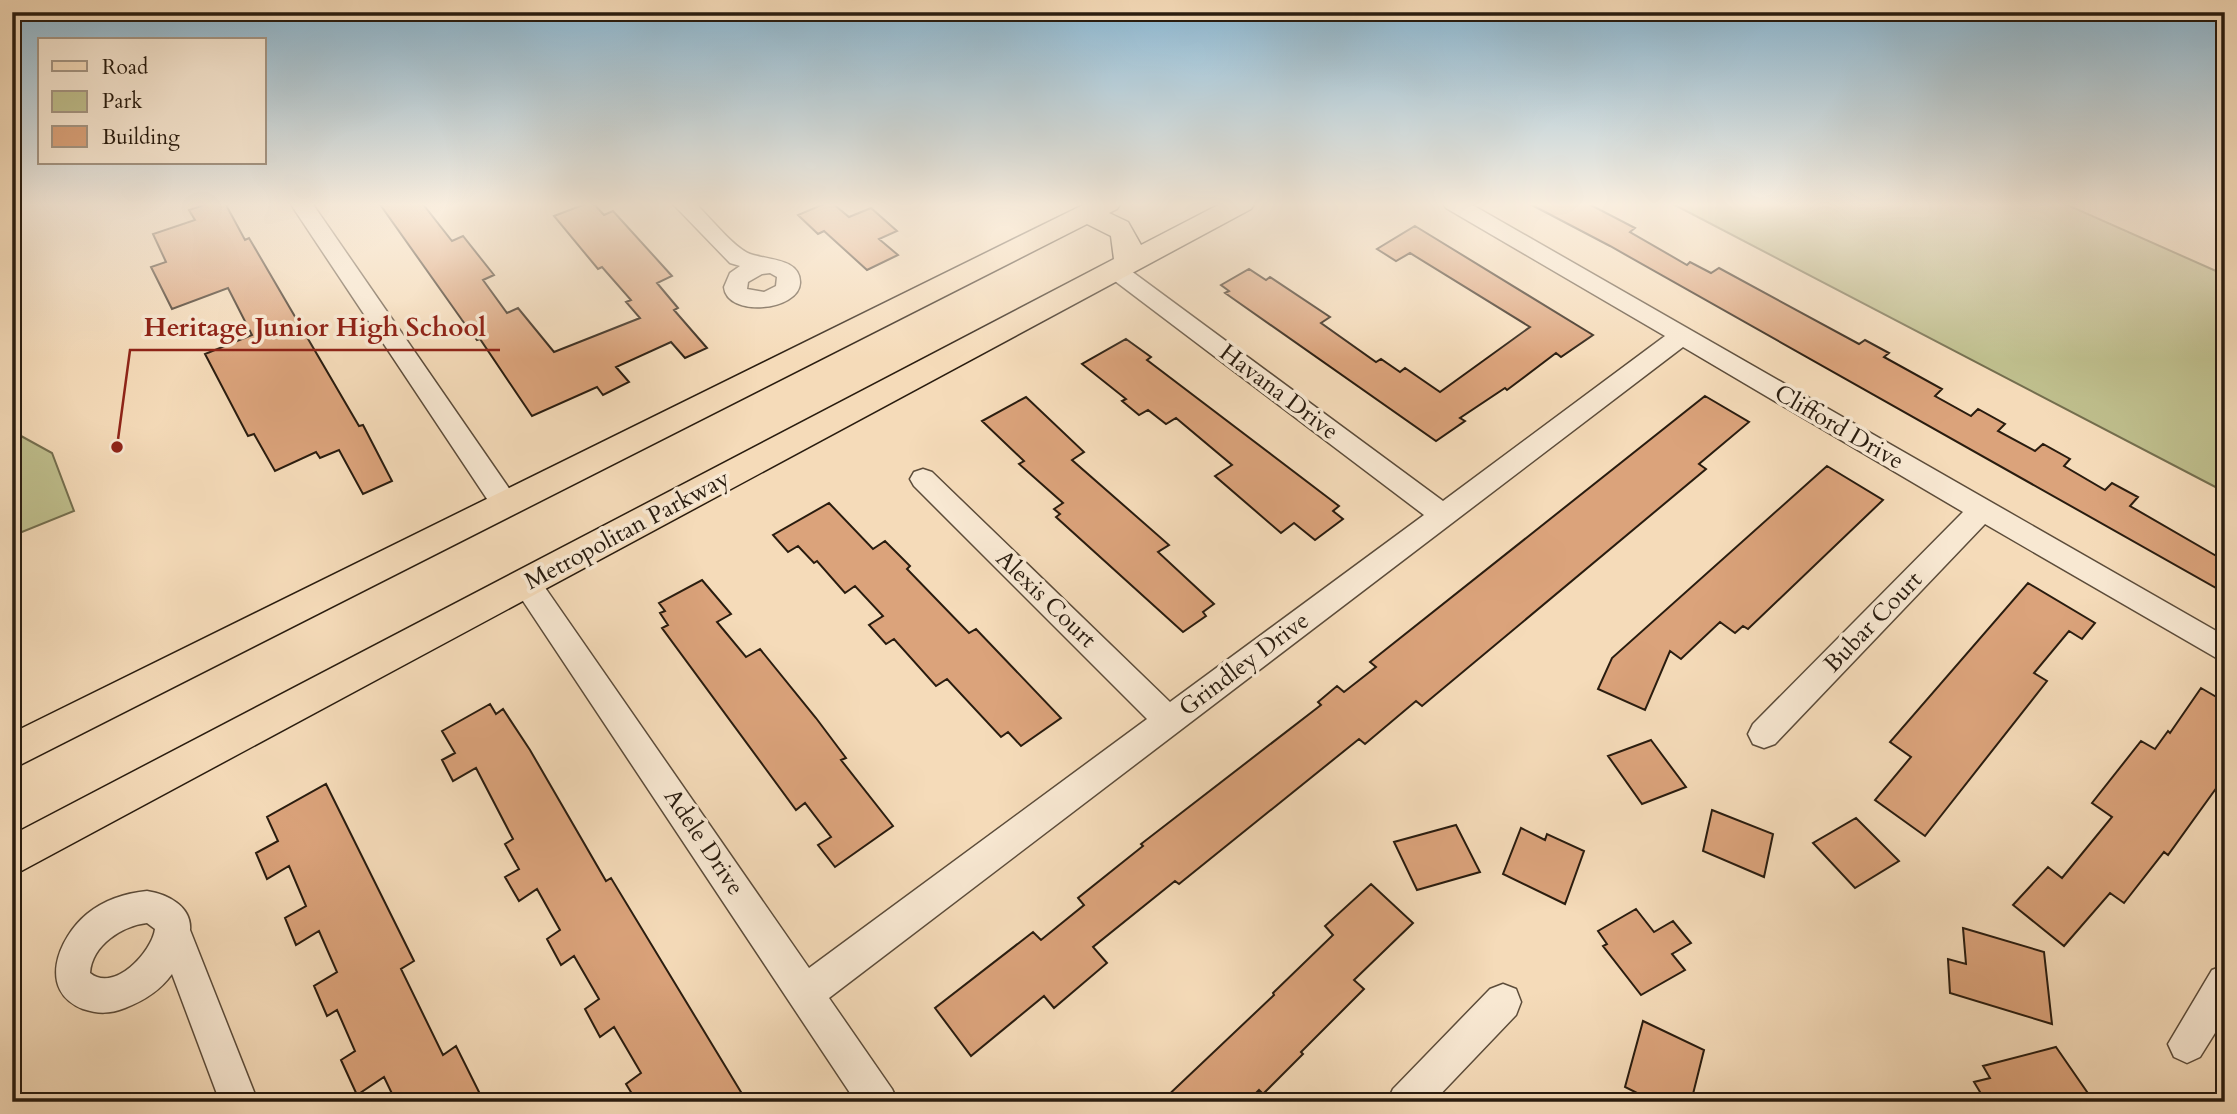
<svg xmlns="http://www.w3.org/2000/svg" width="2237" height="1114" font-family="Cardo,serif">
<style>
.green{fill:#bfbf8d;stroke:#746e4e;stroke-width:2}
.building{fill:#dba37b;stroke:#291c0f;stroke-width:2}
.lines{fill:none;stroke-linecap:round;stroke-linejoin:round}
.minor-casing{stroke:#5c4c3a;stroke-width:3}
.major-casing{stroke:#291c0f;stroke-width:3}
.minor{fill:#f8e8d2;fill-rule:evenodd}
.major{fill:#f5dbb9;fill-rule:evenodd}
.labels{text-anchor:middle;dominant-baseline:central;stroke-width:7;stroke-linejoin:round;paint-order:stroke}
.street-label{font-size:24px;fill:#291c0f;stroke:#f8e8d2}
.leader{fill:none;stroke:#8f2418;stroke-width:2.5}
.callout-dot{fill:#8f2418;stroke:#f8e8d2;stroke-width:2.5}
.callout-label{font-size:26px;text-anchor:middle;font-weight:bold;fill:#8f2418;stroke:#f8e8d2;stroke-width:7;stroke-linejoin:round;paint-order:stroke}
</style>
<rect width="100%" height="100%" fill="#f5dbb9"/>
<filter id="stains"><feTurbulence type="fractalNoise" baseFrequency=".00286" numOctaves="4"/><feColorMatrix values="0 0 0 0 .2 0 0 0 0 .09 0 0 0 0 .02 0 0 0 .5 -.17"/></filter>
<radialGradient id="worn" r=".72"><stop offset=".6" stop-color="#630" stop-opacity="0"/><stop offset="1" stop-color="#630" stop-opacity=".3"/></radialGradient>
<!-- green -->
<path class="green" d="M 1671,203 L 2063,203 L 2225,275 L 2225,492 Z
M 12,431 L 52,453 L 74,511 L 12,536 Z"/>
<!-- building -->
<path class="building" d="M 210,203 L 225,203 L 245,240 L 249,238 L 359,426 L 363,425 L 392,481 L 363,494 L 339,450 L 320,458 L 316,452 L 275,471 L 254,434 L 248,436 L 205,354 L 252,335 L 228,288 L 172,309 L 151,267 L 166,262 L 153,234 L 195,220 L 189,210 Z
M 379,203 L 422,203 L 452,241 L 463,236 L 494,275 L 483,280 L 507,313 L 518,308 L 554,352 L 640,318 L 626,302 L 631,300 L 602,267 L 598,269 L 554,216 L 588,203 L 593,203 L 604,215 L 613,211 L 672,276 L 657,283 L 678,308 L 674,310 L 707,348 L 685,358 L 671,342 L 616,367 L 629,382 L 603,395 L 597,387 L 532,416 L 480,339 L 477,340 L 462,320 Z
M 826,203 L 832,203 L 849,217 L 871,208 L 897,231 L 879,239 L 898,255 L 867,270 L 824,231 L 818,234 L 798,215 Z
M 1528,203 L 1587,203 L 1635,228 L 1630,232 L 1687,265 L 1690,262 L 1711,273 L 1719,268 L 1859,344 L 1865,340 L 1889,353 L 1884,357 L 1942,389 L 1935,396 L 1971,416 L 1978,409 L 2005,424 L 1998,431 L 2035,451 L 2043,444 L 2070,459 L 2064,466 L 2105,490 L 2112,483 L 2138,497 L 2130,506 L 2225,561 L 2225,593 L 1610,246 Z
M 1415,226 L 1593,335 L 1561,357 L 1556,353 L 1507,390 L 1505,388 L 1460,418 L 1465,421 L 1436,441 L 1225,293 L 1229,291 L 1221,285 L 1249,269 L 1266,280 L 1270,277 L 1330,317 L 1321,323 L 1376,362 L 1381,359 L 1400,372 L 1405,368 L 1440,392 L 1530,327 L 1410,253 L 1396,261 L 1377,249 Z
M 1126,339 L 1151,357 L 1147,360 L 1339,506 L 1333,511 L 1343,519 L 1315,540 L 1294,523 L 1281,533 L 1215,476 L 1232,465 L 1176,418 L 1166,424 L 1148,410 L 1139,415 L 1122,401 L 1126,399 L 1082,364 Z
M 1705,396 L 1749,422 L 1699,464 L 1706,469 L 1422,706 L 1416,701 L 1365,744 L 1359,739 L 1179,884 L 1175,881 L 1093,947 L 1107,963 L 1054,1008 L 1044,996 L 971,1056 L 935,1008 L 1033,932 L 1041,940 L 1084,905 L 1078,898 L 1143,846 L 1141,844 L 1321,705 L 1318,702 L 1337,686 L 1344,692 L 1376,667 L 1370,662 Z
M 1026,397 L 1084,452 L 1072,460 L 1169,545 L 1158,552 L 1214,604 L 1203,612 L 1206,616 L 1183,632 L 1056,517 L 1060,514 L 1054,509 L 1063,503 L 1019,464 L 1024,461 L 982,421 Z
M 1827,466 L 1883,500 L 1748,629 L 1743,626 L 1735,633 L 1720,622 L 1681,659 L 1670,651 L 1645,710 L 1598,689 L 1612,658 Z
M 829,503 L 873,549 L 885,541 L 910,566 L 907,569 L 969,633 L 976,629 L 1061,718 L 1021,746 L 1008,732 L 1001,737 L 947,679 L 936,686 L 894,639 L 886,644 L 869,625 L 883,616 L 855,586 L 845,593 L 817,561 L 814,563 L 798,546 L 788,552 L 773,535 Z
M 702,580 L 731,614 L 717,622 L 746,657 L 760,649 L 816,718 L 846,758 L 841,760 L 893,826 L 835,867 L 818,845 L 831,837 L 805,803 L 796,810 L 662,628 L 668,625 L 660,613 L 665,611 L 659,603 Z
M 2028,583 L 2095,623 L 2082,639 L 2069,631 L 2034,673 L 2047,681 L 1925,836 L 1875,800 L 1911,757 L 1890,742 Z
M 2201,688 L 2225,702 L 2225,776 L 2168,855 L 2164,852 L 2124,903 L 2110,893 L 2064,946 L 2013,905 L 2048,867 L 2062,878 L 2112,817 L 2092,803 L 2141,741 L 2155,749 L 2168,731 L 2170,733 Z
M 490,704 L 496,714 L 503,709 L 530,750 L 606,881 L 611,878 L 747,1102 L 637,1102 L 626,1084 L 641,1073 L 614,1027 L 600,1037 L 585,1009 L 599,999 L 574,956 L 561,965 L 547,939 L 560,930 L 537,889 L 519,901 L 505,877 L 519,869 L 505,844 L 513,839 L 476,768 L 453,781 L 442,760 L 455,753 L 442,731 Z
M 1651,740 L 1686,787 L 1642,804 L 1608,756 Z
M 326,784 L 414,961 L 401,969 L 443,1055 L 456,1046 L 484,1102 L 396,1102 L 384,1077 L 357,1095 L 341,1060 L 355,1051 L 337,1010 L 327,1016 L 314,986 L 337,972 L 319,931 L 296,945 L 285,918 L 306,906 L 289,866 L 267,879 L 256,853 L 278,841 L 267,817 Z
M 1712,810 L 1773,834 L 1764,877 L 1703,851 Z
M 1856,818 L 1899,861 L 1855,888 L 1813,843 Z
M 1456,825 L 1480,872 L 1417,890 L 1394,842 Z
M 1521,828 L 1545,840 L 1547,834 L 1584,851 L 1565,904 L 1503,874 Z
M 1371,884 L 1413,923 L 1354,980 L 1364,989 L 1301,1052 L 1303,1054 L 1263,1094 L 1259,1090 L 1247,1102 L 1161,1102 L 1274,995 L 1273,993 L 1333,935 L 1325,926 Z
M 1636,909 L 1654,932 L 1673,921 L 1691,943 L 1672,954 L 1685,970 L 1641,995 L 1603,946 L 1607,944 L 1598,931 Z
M 1963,928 L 2044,952 L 2052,1024 L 1950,993 L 1948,959 L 1966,964 Z
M 1643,1021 L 1704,1050 L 1691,1102 L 1655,1102 L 1625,1087 Z
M 2056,1047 L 2094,1102 L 2025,1102 L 2022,1097 L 2004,1102 L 1986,1102 L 1974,1082 L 1990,1078 L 1983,1066 Z"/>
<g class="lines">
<defs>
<path id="minor" d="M 290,203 L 312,203 L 515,497 L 519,504 L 515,511 L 505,514 L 495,511 Z
M 672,203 L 695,203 C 708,215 734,248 750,254 C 766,260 801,258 800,283 C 799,311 727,318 724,287 L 730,273 L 740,266 L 730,263 ZM 770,273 L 777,277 L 776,286 L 764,292 L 747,289 L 748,282 L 762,274 Z
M 1443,203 L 1469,203 L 2225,636 L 2225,663 L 1985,524 L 1775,744 L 1764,748 L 1753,744 L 1748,734 L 1753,724 L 1963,512 L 1683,347 L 829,998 L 892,1089 L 898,1102 L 856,1102 L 517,592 L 513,584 L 517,576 L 527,573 L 537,576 L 809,968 L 1147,719 L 914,486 L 910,479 L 914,472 L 923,469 L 932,472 L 1170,702 L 1424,515 L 1107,275 L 1104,270 L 1107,265 L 1123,265 L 1443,501 L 1665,336 L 1446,208 Z
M 147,891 C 167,894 192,906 190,930 L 258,1102 L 220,1102 L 172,974 C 160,991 143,1001 125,1008 C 110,1014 98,1014 83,1009 C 37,991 58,938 87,914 C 104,900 126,893 147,891 ZM 147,923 L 155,929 C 152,952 114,993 90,973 C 92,945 122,926 147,923 Z
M 2225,965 L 2225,1017 L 2200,1057 L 2187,1063 L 2174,1057 L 2168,1044 L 2212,970 Z
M 1503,984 L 1516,989 L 1521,1002 L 1516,1015 L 1433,1102 L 1387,1102 L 1393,1089 L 1490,989 Z"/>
<path id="major" d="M 1087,203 L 1121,203 L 1117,209 L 1109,213 L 1128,222 L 1141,245 L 1222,203 L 1255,203 L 1251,209 L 12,876 L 12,835 L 1114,259 L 1111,236 L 1087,224 L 12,769 L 12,733 Z"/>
</defs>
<!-- minor casing -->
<use href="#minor" class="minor-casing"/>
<!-- major casing -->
<use href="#major" class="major-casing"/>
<!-- minor -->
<use href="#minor" class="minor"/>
<!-- major -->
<use href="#major" class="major"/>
</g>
<!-- sky -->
<linearGradient id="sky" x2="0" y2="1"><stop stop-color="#89b7d3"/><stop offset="0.57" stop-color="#faefe0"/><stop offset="1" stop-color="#faefe0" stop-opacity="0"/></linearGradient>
<rect width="2237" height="359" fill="url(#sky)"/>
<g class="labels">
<!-- street labels -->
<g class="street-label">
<text transform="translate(1279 392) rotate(37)">Havana Drive</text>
<text transform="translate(1839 427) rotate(30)">Clifford Drive</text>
<text transform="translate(627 530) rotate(-28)">Metropolitan Parkway</text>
<text transform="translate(1046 599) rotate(44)">Alexis Court</text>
<text transform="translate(1873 622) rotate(-46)">Bubar Court</text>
<text transform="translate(1244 664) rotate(-37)">Grindley Drive</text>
<text transform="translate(704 842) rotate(56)">Adele Drive</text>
</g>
</g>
<!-- callouts -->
<path class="leader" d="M117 447L130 350H500"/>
<circle class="callout-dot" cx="117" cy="447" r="7"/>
<g class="callout-label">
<text x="315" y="336">Heritage Junior High School</text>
</g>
<!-- margin -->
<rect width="2237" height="1114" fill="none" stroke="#f5dbb9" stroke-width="42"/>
<rect x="14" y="14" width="2209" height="1086" fill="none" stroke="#291c0f" stroke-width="3.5"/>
<rect x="21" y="21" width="2195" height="1072" fill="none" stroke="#291c0f" stroke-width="2"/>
<!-- legend -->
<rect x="38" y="38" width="228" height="126" fill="#f8e8d2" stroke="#a59684" stroke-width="2"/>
<rect x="52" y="61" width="35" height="10" fill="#f5dbb9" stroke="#a59684" stroke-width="2"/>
<text x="102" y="74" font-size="21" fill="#291c0f">Road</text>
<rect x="52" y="91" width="35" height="21" fill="#bfbf8d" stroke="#a59684" stroke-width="2"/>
<text x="102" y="108" font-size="21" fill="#291c0f">Park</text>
<rect x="52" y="126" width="35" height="21" fill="#dba37b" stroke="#a59684" stroke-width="2"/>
<text x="102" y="144" font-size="21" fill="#291c0f">Building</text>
<rect width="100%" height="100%" filter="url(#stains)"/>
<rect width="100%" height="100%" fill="url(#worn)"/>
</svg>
